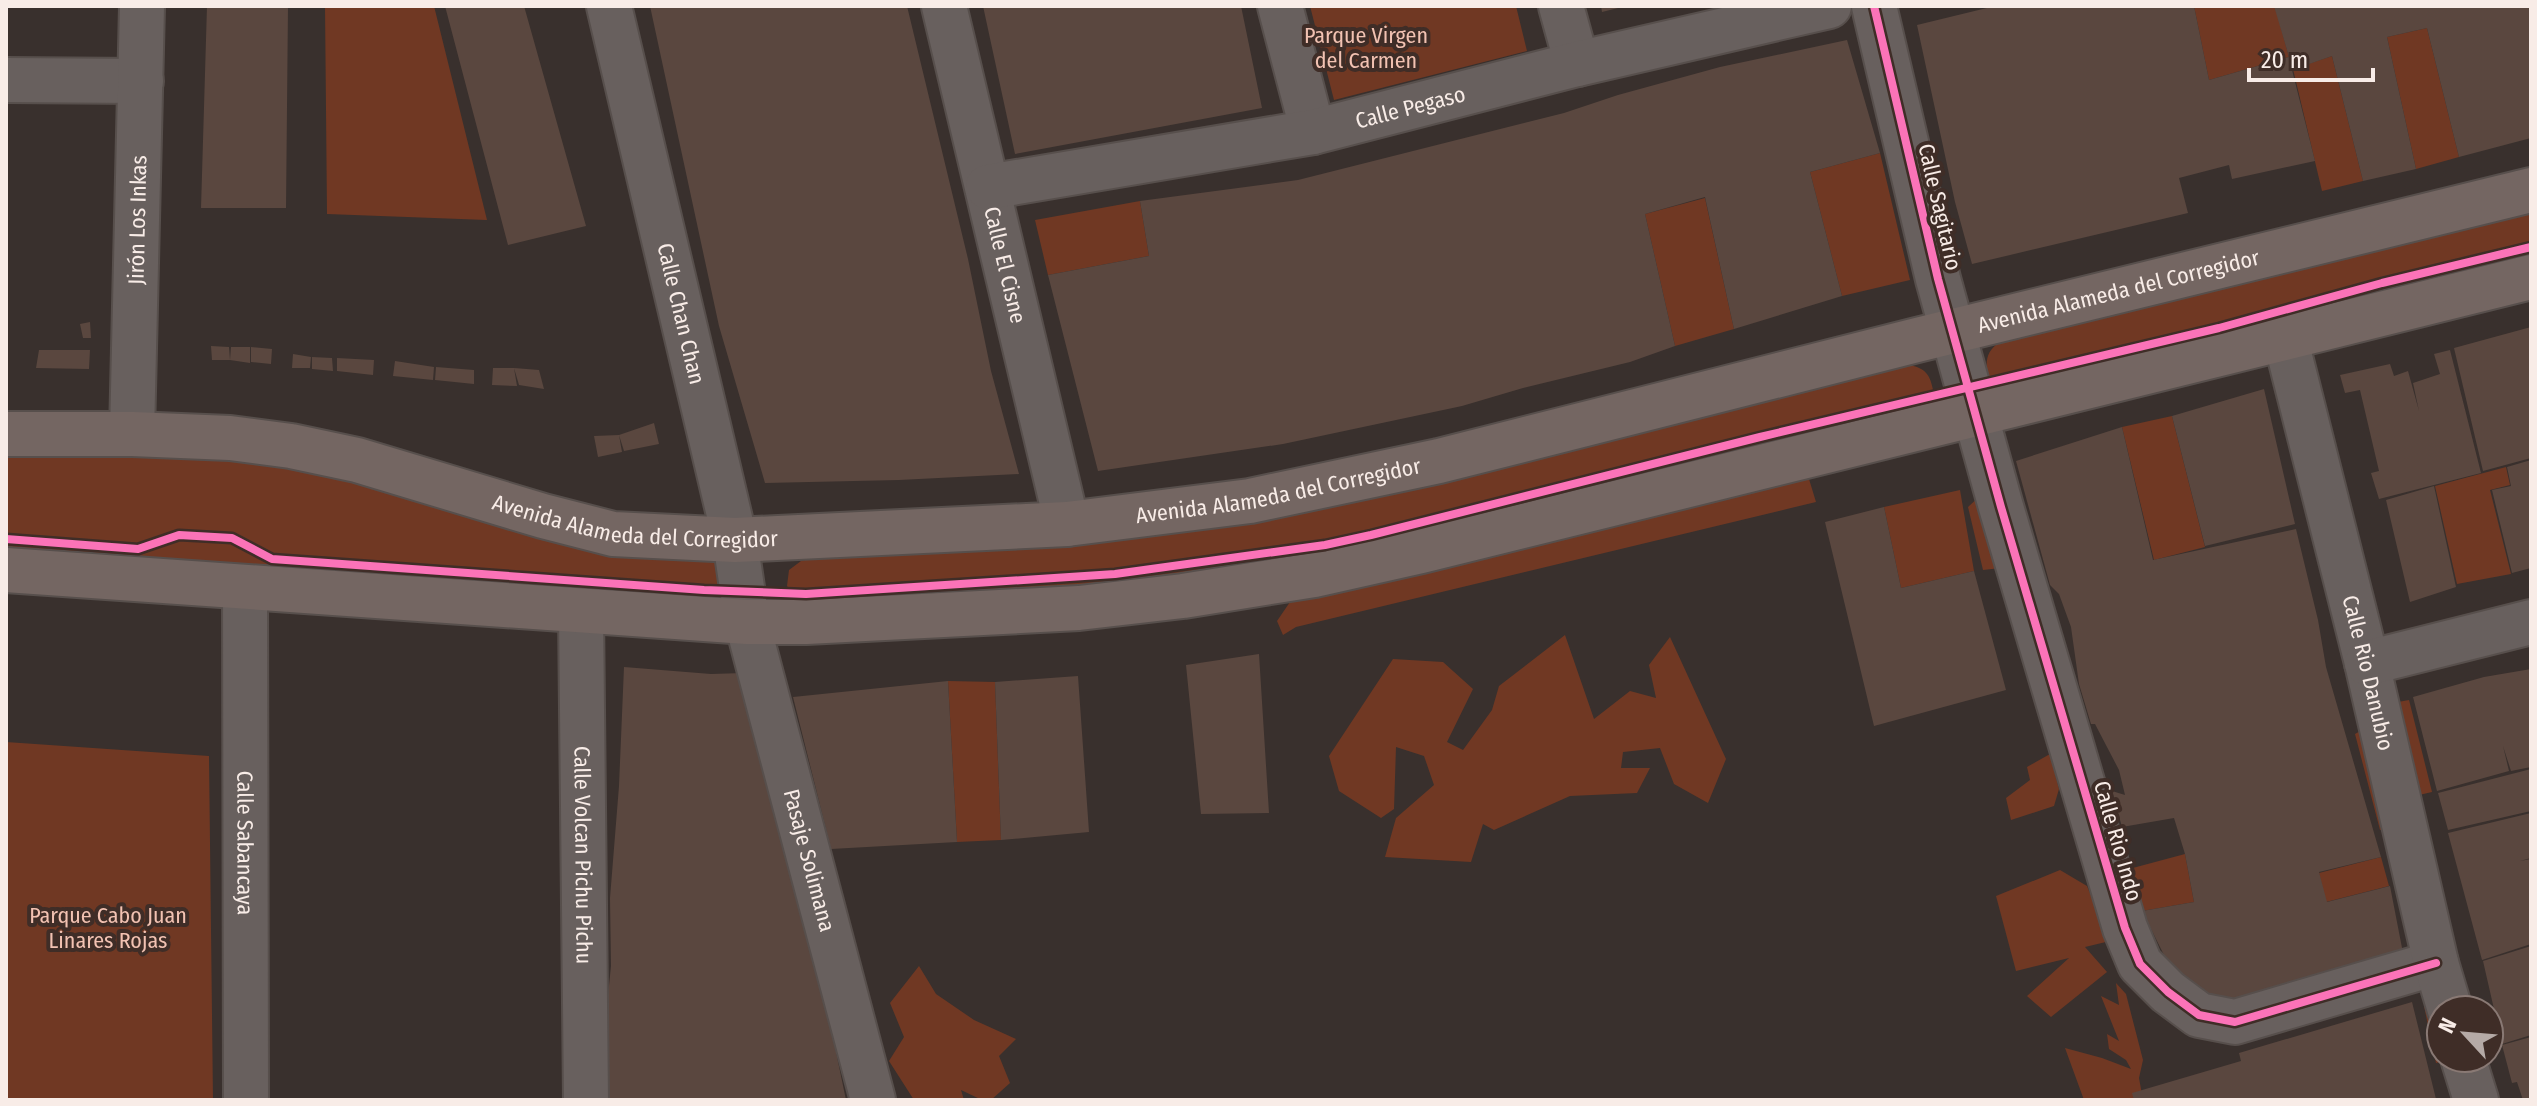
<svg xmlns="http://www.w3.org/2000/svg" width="2537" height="1106" font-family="'Fira Sans Condensed',sans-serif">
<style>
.green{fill:#703823}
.building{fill:#5a473f}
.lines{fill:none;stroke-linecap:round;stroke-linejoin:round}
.minor-casing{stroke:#574f4c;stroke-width:48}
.major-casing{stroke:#574f4c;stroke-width:48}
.minor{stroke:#68605e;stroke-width:44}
.major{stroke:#746662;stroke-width:44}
.cycleway-casing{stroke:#3f2d27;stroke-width:13}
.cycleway{stroke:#fb73b8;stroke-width:8}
.labels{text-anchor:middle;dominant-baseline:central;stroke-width:8;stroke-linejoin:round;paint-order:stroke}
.park-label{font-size:22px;fill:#f2c2b2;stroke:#3f2d27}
.street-label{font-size:22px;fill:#f8ece7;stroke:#3f2d27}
</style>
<rect width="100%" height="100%" fill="#39302d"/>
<!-- green -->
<path class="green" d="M 325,6 L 434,6 L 487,220 L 327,214 Z
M 1310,6 L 1516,6 L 1527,51 L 1334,100 Z
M 2194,6 L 2275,6 L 2289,57 L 2209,80 Z
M 2427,28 L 2459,157 L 2416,169 L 2387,37 Z
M 2332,56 L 2363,181 L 2322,191 L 2293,69 Z
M 1880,153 L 1910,280 L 1842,296 L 1810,172 Z
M 1705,198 L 1734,329 L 1675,346 L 1645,214 Z
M 1140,201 L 1149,256 L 1048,275 L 1035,220 Z
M 2531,210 L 2531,257 L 2000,386 L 1988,377 C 1985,361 1986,351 2001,341 Z
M 1909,365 C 1925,368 1930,374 1933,390 L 1927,400 L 1915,408 L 1333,553 L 1118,585 L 811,602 L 796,599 L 787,586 L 789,570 L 801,561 L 813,558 L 1108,542 L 1332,507 Z
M 2172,416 L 2205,547 L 2154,560 L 2122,427 Z
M 6,455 L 193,455 L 273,462 L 709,557 C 724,568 725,586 709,598 L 6,549 Z
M 2506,467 L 2510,485 L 2490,490 L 2511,574 L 2457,584 L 2435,486 Z
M 1809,479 L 1816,502 L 1296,627 L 1283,635 L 1277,621 L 1290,602 Z
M 1960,490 L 1974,571 L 1901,588 L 1884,507 Z
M 1981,495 L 2001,568 L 1983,570 L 1968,507 Z
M 1565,635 L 1594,719 L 1630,691 L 1656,698 L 1649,665 L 1670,637 L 1726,759 L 1708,803 L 1674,784 L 1660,748 L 1623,752 L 1621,768 L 1650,768 L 1637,793 L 1570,796 L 1494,830 L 1483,824 L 1471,862 L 1385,857 L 1396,818 L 1434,785 L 1424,756 L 1396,747 L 1394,809 L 1381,818 L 1339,791 L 1329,756 L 1393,659 L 1443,662 L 1473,689 L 1447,742 L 1463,750 L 1492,710 L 1499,686 Z
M 948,681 L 995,682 L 1001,840 L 957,842 Z
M 2409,700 L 2432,792 L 2419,795 L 2398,702 Z
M 2371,725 L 2393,827 L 2380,830 L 2355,734 Z
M 6,742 L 209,756 L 213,1100 L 6,1100 Z
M 2050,754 L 2059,789 L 2054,806 L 2011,820 L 2006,798 L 2030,780 L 2027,767 Z
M 2185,854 L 2194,902 L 2142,911 L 2129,869 Z
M 2381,857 L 2389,886 L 2326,902 L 2319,873 Z
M 2060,870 L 2087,886 L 2110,941 L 2085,947 L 2107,972 L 2051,1017 L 2027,996 L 2069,958 L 2016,971 L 1996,896 Z
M 919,966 L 936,994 L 974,1020 L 1016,1039 L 999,1056 L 1010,1083 L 991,1100 L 982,1100 L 961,1090 L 964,1100 L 914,1100 L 889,1061 L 904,1037 L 890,1003 Z
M 2116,983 L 2126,994 L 2143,1060 L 2139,1078 L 2143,1100 L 2084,1100 L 2065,1048 L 2102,1058 L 2131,1069 L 2126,1060 L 2109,1049 L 2107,1034 L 2119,1041 L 2101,996 L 2119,1005 Z
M 2436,1003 L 2441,1023 L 2441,1058 L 2449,1058 L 2449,1060 L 2436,1063 L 2424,1006 Z"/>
<!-- building -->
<path class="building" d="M 207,6 L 288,6 L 286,208 L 201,208 Z
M 445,6 L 524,6 L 586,226 L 508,245 Z
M 650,6 L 907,6 L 968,259 L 991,371 L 1019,474 L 899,480 L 765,483 L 719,326 Z
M 983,6 L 1241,6 L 1262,108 L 1015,154 Z
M 1601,6 L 1621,6 L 1622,7 L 1602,12 Z
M 1995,6 L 2194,6 L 2209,80 L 2289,57 L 2274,6 L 2531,6 L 2531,138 L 2459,157 L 2427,28 L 2387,37 L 2416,169 L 2363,181 L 2332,56 L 2292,70 L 2315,161 L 2232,179 L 2229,165 L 2179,178 L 2188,213 L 1972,264 L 1955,202 L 1917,25 Z
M 1847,40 L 1880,153 L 1810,172 L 1842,296 L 1734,329 L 1705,197 L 1645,214 L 1675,346 L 1630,362 L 1523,388 L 1462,406 L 1283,444 L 1098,471 L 1048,275 L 1149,256 L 1140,201 L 1298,180 L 1564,113 L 1618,95 L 1720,67 Z
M 90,322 L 91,338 L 83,338 L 80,324 Z
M 2531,327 L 2531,458 L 2483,471 L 2454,348 Z
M 211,346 L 229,347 L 230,360 L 212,360 Z
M 231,347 L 250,347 L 250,363 L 230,360 Z
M 251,347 L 272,349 L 271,364 L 251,362 Z
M 39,350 L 90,350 L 89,369 L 36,368 Z
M 2450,350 L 2481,473 L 2379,499 L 2371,473 L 2379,471 L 2360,390 L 2345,393 L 2340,375 L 2390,364 L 2394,376 L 2408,371 L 2419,411 L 2413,383 L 2440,374 L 2434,354 Z
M 293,354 L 311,357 L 310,368 L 292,368 Z
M 312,357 L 332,358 L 333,371 L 312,369 Z
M 337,358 L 374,360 L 373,375 L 337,371 Z
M 395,361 L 434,367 L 433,380 L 393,376 Z
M 436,367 L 474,370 L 474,384 L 435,380 Z
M 493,368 L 514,368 L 517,386 L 492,385 Z
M 514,368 L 539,370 L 544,389 L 519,385 Z
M 2264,389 L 2295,524 L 2205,546 L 2172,416 Z
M 654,423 L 659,444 L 624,451 L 619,435 Z
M 2122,427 L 2153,560 L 2296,529 L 2318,620 L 2326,667 L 2381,857 L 2319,872 L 2327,902 L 2390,886 L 2403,953 L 2229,1001 L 2203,998 L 2171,968 L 2166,959 L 2142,911 L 2194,902 L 2185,854 L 2174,818 L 2122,827 L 2112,791 L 2125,795 L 2119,770 L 2095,724 L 2091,724 L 2079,684 L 2071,627 L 2059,594 L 2050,585 L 2016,461 Z
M 619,435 L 622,452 L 598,457 L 594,436 Z
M 2531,460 L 2531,568 L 2512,573 L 2492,490 L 2511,486 L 2507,467 Z
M 2434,486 L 2456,587 L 2410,602 L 2386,500 Z
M 1884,507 L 1901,588 L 1974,571 L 2006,690 L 1874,726 L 1825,522 Z
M 1259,654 L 1269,813 L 1201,814 L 1186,665 Z
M 624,667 L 711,674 L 744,673 L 818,965 L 846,1100 L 608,1100 L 607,1005 L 611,966 L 610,898 L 619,786 Z
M 2531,669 L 2531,767 L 2511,771 L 2503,746 L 2509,771 L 2437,791 L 2413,697 L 2484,677 Z
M 1078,676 L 1089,832 L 1001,840 L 995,682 Z
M 948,681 L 957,842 L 831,849 L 793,697 Z
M 2531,769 L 2531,811 L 2448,830 L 2438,793 Z
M 2531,813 L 2531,858 L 2520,861 L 2531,859 L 2531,944 L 2482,960 L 2448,833 Z
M 2531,946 L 2531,1035 L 2502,1044 L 2483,961 Z
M 2412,1002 L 2436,1099 L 2134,1100 L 2132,1093 L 2241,1061 L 2239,1053 Z
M 2531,1037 L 2531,1100 L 2523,1100 L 2517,1082 L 2512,1083 L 2502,1045 Z"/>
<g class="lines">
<defs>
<g id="minor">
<path id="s1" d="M 609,6 L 735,540 L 747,622 L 873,1100"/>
<path id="s2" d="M 944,6 L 1067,524"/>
<path d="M 1280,6 L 1313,132"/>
<path d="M 1561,6 L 1577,64"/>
<path d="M 1874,6 L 1938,279 L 2001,507 L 2125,928 L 2140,964 L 2168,992 L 2199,1015 L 2235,1022 L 2436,963"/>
<path d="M 6,80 L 141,81"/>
<path id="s3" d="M 988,187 L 1313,132 L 1577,64 L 1829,6"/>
<path id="s4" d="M 2285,337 L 2367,663 L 2436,963 L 2450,1010"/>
<path id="s5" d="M 132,434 L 142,6"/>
<path id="s6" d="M 245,587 L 246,1100"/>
<path id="s7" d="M 581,611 L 586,1100"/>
<path d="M 2367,663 L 2531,622"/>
<path d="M 2463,1058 L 2476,1100"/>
</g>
<g id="major">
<path id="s8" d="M 6,434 L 132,434 L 230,438 L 291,446 L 357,460 L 543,516 L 613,534 L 735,540 L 1067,524 L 1250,501 L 1439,461 L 1917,340 L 2531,190"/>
<path d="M 6,570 L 747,622 L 806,622 L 1079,608 L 1183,596 L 1314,575 L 1421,551 L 2531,277"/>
</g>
</defs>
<!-- minor casing -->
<use href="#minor" class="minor-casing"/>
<!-- major casing -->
<use href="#major" class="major-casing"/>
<!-- minor -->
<use href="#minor" class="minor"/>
<!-- major -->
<use href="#major" class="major"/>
<defs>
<path id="cycleway" d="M 1874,6 L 1938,279 L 2001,507 L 2125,928 L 2140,964 L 2168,992 L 2199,1015 L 2235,1022 L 2436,963
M 6,539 L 138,549 L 179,535 L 232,538 L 272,559 L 704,590 L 806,594 L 1115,574 L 1325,545 L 1371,535 L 1760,437 L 2219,328 L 2382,283 L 2531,247"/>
</defs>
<!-- cycleway casing -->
<use href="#cycleway" class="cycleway-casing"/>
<!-- cycleway -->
<use href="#cycleway" class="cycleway"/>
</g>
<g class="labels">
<!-- park labels -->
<g class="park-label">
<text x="1366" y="35">Parque Virgen<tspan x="1366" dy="25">del Carmen</tspan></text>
<text x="108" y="915">Parque Cabo Juan<tspan x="108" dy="25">Linares Rojas</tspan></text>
</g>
<!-- street labels -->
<g class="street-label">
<text stroke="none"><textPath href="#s3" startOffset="430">Calle Pegaso</textPath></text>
<text transform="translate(1940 207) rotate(77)">Calle Sagitario</text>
<text stroke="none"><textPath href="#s5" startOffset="214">Jirón Los Inkas</textPath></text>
<text stroke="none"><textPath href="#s2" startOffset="266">Calle El Cisne</textPath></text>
<text stroke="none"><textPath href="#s8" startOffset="2152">Avenida Alameda del Corregidor</textPath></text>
<text stroke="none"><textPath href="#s1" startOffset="316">Calle Chan Chan</textPath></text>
<text stroke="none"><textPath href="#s8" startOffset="1288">Avenida Alameda del Corregidor</textPath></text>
<text stroke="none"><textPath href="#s8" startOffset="640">Avenida Alameda del Corregidor</textPath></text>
<text stroke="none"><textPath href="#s4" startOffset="346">Calle Rio Danubio</textPath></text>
<text transform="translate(2118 841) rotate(74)">Calle Rio Indo</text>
<text stroke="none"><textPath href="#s6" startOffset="256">Calle Sabancaya</textPath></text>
<text stroke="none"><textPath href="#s7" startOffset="244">Calle Volcan Pichu Pichu</textPath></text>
<text stroke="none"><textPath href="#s1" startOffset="878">Pasaje Solimana</textPath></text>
</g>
</g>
<!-- border -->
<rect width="2537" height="1106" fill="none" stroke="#f8ece7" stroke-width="16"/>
<!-- north arrow -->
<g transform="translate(2465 1034) rotate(296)"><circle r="38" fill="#3f2d27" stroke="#897974" stroke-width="2"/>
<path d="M0-6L14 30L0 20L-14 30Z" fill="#b5aaa6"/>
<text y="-12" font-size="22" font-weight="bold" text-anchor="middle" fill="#f8ece7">N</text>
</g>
<!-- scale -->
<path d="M2249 68v12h124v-12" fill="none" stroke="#f8ece7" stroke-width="4"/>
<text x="2261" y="68" font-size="24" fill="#f8ece7" stroke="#3f2d27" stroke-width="6" paint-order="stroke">20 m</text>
</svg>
